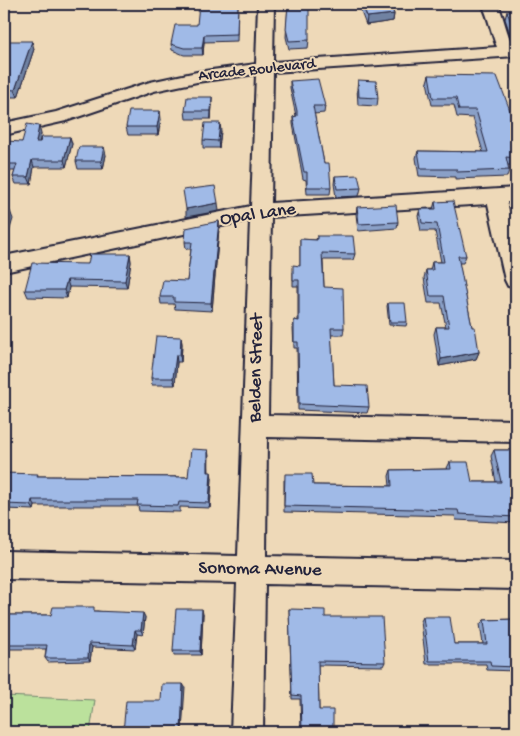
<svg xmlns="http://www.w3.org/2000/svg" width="520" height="736" font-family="'Gochi Hand',sans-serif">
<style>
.green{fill:#bbe19c;stroke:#6e826c}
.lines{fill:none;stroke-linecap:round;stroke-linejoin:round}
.minor-casing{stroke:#22223b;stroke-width:4}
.minor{fill:#eed9b8;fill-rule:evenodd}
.wall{fill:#8aa0c7;stroke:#22223b}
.shaded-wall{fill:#7082a2;stroke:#22223b}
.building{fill:#a0bae7;stroke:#22223b}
.labels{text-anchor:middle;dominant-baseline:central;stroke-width:4;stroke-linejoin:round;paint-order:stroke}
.far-street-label{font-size:16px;fill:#22223b;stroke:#eed9b8}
.street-label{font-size:19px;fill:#22223b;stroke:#eed9b8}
</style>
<rect width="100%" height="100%" fill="#eed9b8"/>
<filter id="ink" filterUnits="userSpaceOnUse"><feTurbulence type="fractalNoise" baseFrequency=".02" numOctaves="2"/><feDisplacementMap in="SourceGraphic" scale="10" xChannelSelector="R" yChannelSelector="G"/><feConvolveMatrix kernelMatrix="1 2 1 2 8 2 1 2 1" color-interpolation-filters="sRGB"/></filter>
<g filter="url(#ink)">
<!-- green -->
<path class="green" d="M 4,696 L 95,700 L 90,732 L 4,732 Z"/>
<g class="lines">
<defs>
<path id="minor" d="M 258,4 L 274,4 L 273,62 L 497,47 C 491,33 489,18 482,4 L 498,4 C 504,18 506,32 513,46 L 516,46 L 516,56 L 273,72 L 271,203 L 516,188 L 516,202 L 507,202 L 516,237 L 516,288 L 508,286 L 505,280 L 488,204 L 271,217 L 268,415 L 516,420 L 516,442 L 267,437 L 266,556 L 516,561 L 516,589 L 265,584 L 263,732 L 231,732 L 237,583 L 4,579 L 4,551 L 238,556 L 250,220 L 4,272 L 4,256 L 251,206 L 256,74 L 197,82 L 154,91 L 66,121 L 4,135 L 4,123 L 56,112 L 150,82 L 197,72 L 256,64 Z"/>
</defs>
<!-- minor casing -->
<use href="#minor" class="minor-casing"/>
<!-- minor -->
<use href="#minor" class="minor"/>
</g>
<!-- wall -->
<path class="wall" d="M 238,4 L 237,41 L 204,42 L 203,55 L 184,55 L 172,50 L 171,44 L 197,25 Z
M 288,4 L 309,40 L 308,48 L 289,49 L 286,37 Z
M 358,4 L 390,4 L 394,14 L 393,21 L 366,25 Z
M 516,10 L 516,38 L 512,39 L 505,19 L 507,11 Z
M 4,41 L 34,49 L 18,97 L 4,97 Z
M 429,75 L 514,121 L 516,121 L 516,165 L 508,165 L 509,170 L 507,177 L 455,179 L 455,177 L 419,176 L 416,158 L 418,151 L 483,152 L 473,118 L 457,117 L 454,105 L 432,105 L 427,82 Z
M 358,80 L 378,98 L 377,106 L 358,105 L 357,88 Z
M 290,81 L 325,106 L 324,113 L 314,114 L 324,163 L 331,187 L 330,194 L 307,194 L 306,180 L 303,179 L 293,124 L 293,117 L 296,116 L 290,88 Z
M 212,105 L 211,119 L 186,119 L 185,111 Z
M 161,119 L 158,135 L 128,135 L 126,127 Z
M 221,131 L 219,148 L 203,148 L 203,140 Z
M 41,134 L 40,142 L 70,137 L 72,144 L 66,167 L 34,167 L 31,184 L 16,184 L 13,177 L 15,171 L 4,171 L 4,147 L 22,142 Z
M 106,155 L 103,169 L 78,169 L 76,161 Z
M 335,176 L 361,188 L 359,196 L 336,197 L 334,184 Z
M 435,202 L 466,256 L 463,263 L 459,263 L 472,327 L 479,352 L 476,359 L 439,366 L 434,334 L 436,327 L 446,327 L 441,303 L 428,303 L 424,278 L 426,270 L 430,270 L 432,262 L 441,262 L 435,231 L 421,231 L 418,216 L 420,209 L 433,209 Z
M 357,207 L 398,222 L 397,228 L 358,231 L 356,214 Z
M 219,221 L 219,228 L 212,311 L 175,309 L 174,304 L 161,304 L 160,297 L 187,281 L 191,249 L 186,249 L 185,242 Z
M 317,236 L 355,254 L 353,260 L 323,260 L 324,287 L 344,328 L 343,335 L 331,335 L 334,385 L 369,407 L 367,413 L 298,410 L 297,348 L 294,348 L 293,327 L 294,320 L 298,321 L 298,286 L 293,286 L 293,272 L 300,266 L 300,239 L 316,240 Z
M 130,254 L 131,262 L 127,288 L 69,287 L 67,298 L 28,297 L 25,290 L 88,264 Z
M 388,303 L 407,322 L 406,326 L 389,325 L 387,306 Z
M 181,337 L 182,344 L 181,362 L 177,362 L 175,385 L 152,385 L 151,378 Z
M 208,450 L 209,472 L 212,478 L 210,508 L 180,507 L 180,512 L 139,511 L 138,506 L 35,506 L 34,510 L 4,509 L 4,473 L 39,476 L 188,477 Z
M 494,450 L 516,450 L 516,523 L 456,520 L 455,516 L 284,512 L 284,480 L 313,485 L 390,486 L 389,476 L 391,470 L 448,469 L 447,468 L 450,462 L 472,482 L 496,482 L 491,456 Z
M 289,609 L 325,617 L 385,662 L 383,666 L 318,665 L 319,710 L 333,732 L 301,732 L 300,699 L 292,699 Z
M 97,611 L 145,617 L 143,635 L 137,634 L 135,649 L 92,647 L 90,661 L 48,662 L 45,658 L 46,649 L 4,649 L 4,615 L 51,615 Z
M 203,614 L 201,655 L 174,655 L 173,651 Z
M 423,617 L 454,644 L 483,644 L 480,624 L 484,620 L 516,619 L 516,671 L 487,670 L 486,664 L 426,664 L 421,621 Z
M 436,728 L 514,732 L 431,732 Z"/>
<!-- shaded-wall -->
<path class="shaded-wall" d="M 394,14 L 393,21 L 366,25 L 367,17 Z
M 204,35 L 204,42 L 203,55 L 202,48 Z
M 32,41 L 34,49 L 18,97 L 15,90 Z
M 212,97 L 212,105 L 211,119 L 211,111 Z
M 160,111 L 161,119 L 158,135 L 157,127 Z
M 220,123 L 221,131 L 219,148 L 218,141 Z
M 39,126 L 41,134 L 38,149 L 36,142 Z
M 70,137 L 72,144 L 66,167 L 64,160 Z
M 104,147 L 106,155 L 103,169 L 101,161 Z
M 32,160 L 34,167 L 31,184 L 28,177 Z
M 218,203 L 219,211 L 186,217 L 186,209 Z
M 10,211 L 13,219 L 6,242 L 4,236 L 4,232 Z
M 219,221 L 219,228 L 212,311 L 211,303 Z
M 130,254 L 131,262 L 127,288 L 125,281 Z
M 67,280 L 69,287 L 67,298 L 64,290 Z
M 181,337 L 182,344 L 181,362 L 180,355 Z
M 479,352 L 476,359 L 439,366 L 441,359 Z
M 176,355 L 177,362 L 175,385 L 173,378 Z
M 208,450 L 209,456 L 208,478 Z
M 211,472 L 212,478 L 210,508 L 209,503 Z
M 32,500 L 35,506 L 34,510 L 31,505 Z
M 202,609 L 203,614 L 201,655 L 200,651 Z
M 143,613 L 145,617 L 143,635 L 141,630 Z
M 135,630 L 137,634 L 135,649 L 133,645 Z
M 89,643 L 92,647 L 90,661 L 88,658 Z
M 183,684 L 185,687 L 182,732 L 181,732 Z"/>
<!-- building -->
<path class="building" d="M 199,4 L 238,4 L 237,34 L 204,35 L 202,48 L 184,48 L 171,44 L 175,25 L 197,25 Z
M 288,4 L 309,4 L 309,40 L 289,41 L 286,29 Z
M 362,4 L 390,4 L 394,14 L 367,17 Z
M 516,10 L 516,31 L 514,31 L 507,11 Z
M 4,41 L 32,41 L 15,90 L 4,89 Z
M 429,75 L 497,76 L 514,121 L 516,121 L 516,158 L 506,157 L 509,170 L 457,172 L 457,169 L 421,169 L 418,151 L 488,152 L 476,110 L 459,110 L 456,98 L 433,98 Z
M 318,79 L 325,106 L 313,106 L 324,163 L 329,163 L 331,187 L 307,187 L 307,172 L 304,172 L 293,117 L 297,116 L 297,111 L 290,81 Z
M 358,80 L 376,81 L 378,98 L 359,97 Z
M 187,97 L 212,97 L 211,111 L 185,111 Z
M 129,111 L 160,111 L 157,127 L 126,127 Z
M 205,123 L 220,123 L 218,141 L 203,140 Z
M 27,124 L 39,126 L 36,142 L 40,142 L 42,137 L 70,137 L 64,160 L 32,160 L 28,177 L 13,177 L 17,164 L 4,164 L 4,147 L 6,141 L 22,142 Z
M 79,147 L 104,147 L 101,161 L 76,161 Z
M 358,175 L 361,188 L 337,189 L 335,176 Z
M 215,186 L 218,203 L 186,209 L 183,190 Z
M 453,201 L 466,256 L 458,256 L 472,327 L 475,327 L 479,352 L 441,359 L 436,327 L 449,327 L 444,296 L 430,296 L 426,270 L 433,270 L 432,262 L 444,262 L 437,224 L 422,223 L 420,209 L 436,209 L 435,202 Z
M 396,205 L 398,222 L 359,224 L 357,207 Z
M 4,211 L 10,211 L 4,232 Z
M 219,221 L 211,303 L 174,302 L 174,297 L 160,297 L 163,280 L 187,281 L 192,242 L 185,242 L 186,228 Z
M 317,236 L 353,236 L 355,254 L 322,253 L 324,287 L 343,288 L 344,328 L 331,328 L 334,385 L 367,386 L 369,407 L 299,404 L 298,342 L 294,342 L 294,320 L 299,321 L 299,280 L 293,280 L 293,265 L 300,266 L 300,239 L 317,240 Z
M 90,254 L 130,254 L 125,281 L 67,280 L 64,290 L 25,290 L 32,263 L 88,264 Z
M 388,303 L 405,303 L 407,322 L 390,322 Z
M 156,336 L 181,337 L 180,355 L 176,355 L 173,378 L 151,378 Z
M 191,449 L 208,450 L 208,472 L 211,472 L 209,503 L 179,502 L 178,506 L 137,505 L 138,500 L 32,500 L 31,505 L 4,504 L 4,473 L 38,474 L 37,476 L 188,477 Z
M 494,450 L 516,450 L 516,517 L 459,514 L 458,510 L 284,506 L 285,474 L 312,474 L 313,485 L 392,486 L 391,470 L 451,469 L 450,462 L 468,462 L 472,482 L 501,482 Z
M 53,607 L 94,607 L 94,611 L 143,613 L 141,630 L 135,630 L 133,645 L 89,643 L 88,658 L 45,658 L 47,645 L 4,645 L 4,615 L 51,615 Z
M 176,609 L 202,609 L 200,651 L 173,651 Z
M 289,609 L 325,610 L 325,617 L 382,617 L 385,662 L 318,661 L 319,710 L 333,710 L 333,732 L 302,732 L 301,696 L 292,695 Z
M 423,617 L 450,617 L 454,644 L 487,644 L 484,620 L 516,619 L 516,667 L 491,666 L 490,661 L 429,661 Z
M 162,684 L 183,684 L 181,732 L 123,732 L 126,701 L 161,701 Z
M 436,728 L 513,729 L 514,732 L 436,732 Z"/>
</g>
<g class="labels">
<!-- far-street labels -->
<g class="far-street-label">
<text transform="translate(257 71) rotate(-6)">Arcade Boulevard</text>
</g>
<!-- street labels -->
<g class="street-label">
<text transform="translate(258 215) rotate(-8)">Opal Lane</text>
<text transform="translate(257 368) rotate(-89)">Belden Street</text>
<text transform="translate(260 570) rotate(1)">Sonoma Avenue</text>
</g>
</g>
<!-- margin -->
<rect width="520" height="736" fill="none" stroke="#eed9b8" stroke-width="20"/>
<rect x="10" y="10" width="500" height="716" fill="none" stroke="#22223b" stroke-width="2" filter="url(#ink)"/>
</svg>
